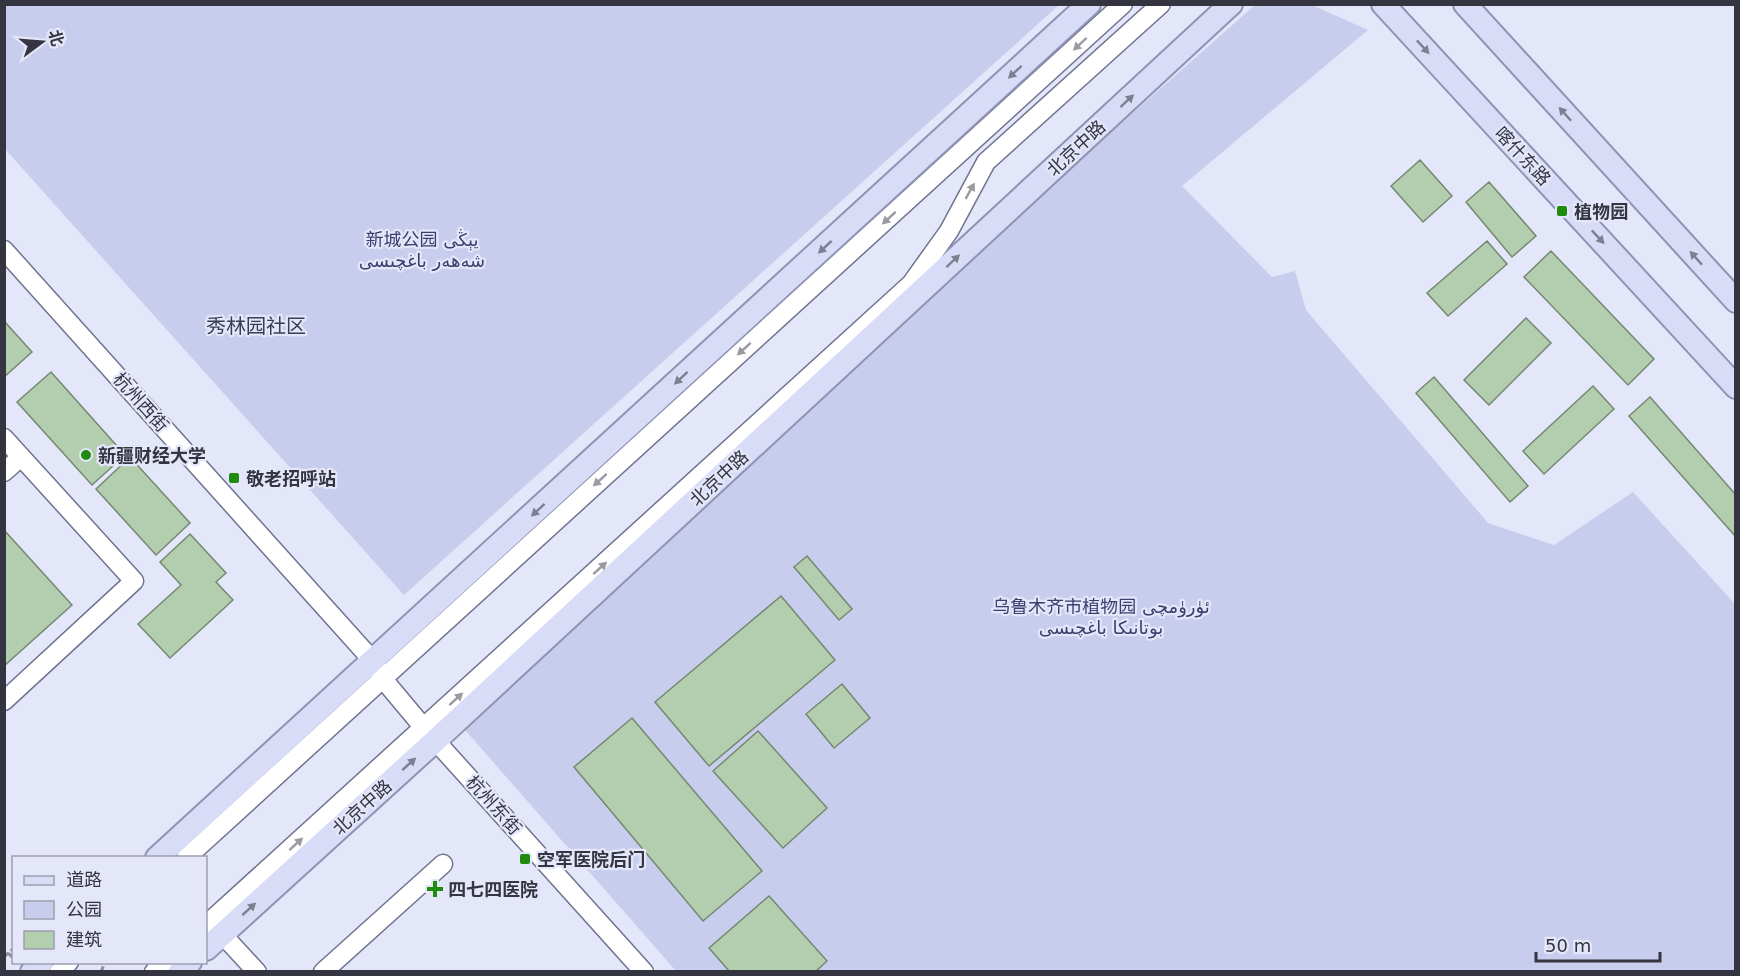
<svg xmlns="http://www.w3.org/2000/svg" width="1740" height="976" font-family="'DejaVu Sans','Noto Sans Arabic','Noto Sans SC',sans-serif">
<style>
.green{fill:#c9cded}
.building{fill:#b3cdaf;stroke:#748971;stroke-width:1.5}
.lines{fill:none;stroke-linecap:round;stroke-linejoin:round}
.minor-casing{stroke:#70738f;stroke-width:21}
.major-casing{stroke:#8f93b3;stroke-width:26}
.path{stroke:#8a8c9b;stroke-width:3;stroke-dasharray:6 3;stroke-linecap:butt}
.minor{stroke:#fff;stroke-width:18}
.major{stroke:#d9dcf6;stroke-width:22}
.oneway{fill:#9a9aa0}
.oneway2{fill:#7e8092}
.poi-dot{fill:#1f8c0f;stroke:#e4e6f9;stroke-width:2}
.labels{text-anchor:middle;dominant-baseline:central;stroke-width:4.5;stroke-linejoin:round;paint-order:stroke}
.street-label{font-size:18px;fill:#343541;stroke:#e4e6f9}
.poi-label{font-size:18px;font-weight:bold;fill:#343541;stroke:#e4e6f9;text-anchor:start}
.park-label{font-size:18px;fill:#3d3e6e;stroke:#e4e6f9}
.neighbourhood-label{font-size:20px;fill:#3b3d57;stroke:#e4e6f9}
</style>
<rect width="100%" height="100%" fill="#e4e6f9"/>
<!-- green -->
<path class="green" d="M 4,5 L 5,4 L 1059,5 L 404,595 L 5,149 Z
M 1255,5 L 1312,5 L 1368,30 L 1182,186 L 1272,277 L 1295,271 L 1306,310 L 1488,523 L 1554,545 L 1633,492 L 1735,604 L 1735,971 L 676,971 L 452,715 Z"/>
<!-- building -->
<path class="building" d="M 1420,160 L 1452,196 L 1423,222 L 1391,186 Z
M 1489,182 L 1536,236 L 1512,257 L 1466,202 Z
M 1487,241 L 1507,264 L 1448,316 L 1427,293 Z
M 1551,251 L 1654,359 L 1628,385 L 1524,277 Z
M 1526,318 L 1551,343 L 1489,405 L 1464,380 Z
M 4,321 L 32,352 L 4,377 Z
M 51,372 L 125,455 L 92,485 L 17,402 Z
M 1434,377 L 1528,486 L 1510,502 L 1416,393 Z
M 1593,386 L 1614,409 L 1544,474 L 1523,451 Z
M 1650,397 L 1736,495 L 1736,537 L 1629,416 Z
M 130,457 L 190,523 L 156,555 L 96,489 Z
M 4,530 L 72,605 L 4,666 Z
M 190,534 L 226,573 L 216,582 L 233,600 L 170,658 L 138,624 L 181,585 L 160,562 Z
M 807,556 L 852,609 L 839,620 L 794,567 Z
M 781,596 L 835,660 L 709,766 L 655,702 Z
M 842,684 L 870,718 L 834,748 L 806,714 Z
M 632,718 L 762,871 L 703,921 L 574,767 Z
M 758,731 L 827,808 L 783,848 L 713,771 Z
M 769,896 L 827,961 L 815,972 L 730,972 L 709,948 Z"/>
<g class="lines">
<defs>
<path id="minor" d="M 4,250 L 373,661 L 383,679 L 424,728 L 644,972
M 4,438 L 134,581 L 4,701
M 4,472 L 21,457
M 186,858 L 1123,4
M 206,925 L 911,284 L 949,231 L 986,162 L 1161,4
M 222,934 L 257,972
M 59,972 L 69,962
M 154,972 L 164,962
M 323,972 L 443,864"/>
<path id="major" d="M 1383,4 L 1736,387
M 1465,4 L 1736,301
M 157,858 L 1089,4
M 206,949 L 436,740 L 1231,4
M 32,972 L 42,962
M 180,972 L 190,962"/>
</defs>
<!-- minor casing -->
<use href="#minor" class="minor-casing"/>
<!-- major casing -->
<use href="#major" class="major-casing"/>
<!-- path -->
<path class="path" d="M 8,953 L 14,959
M 4,957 L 14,948
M 101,972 L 105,962"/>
<!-- minor -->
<use href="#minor" class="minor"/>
<!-- major -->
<use href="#major" class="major"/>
</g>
<!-- one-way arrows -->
<defs><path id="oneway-solid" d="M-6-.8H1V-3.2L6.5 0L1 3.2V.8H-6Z" transform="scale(1.5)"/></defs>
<g class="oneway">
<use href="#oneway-solid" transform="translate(1080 44) rotate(137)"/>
<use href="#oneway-solid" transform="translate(970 191) rotate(-61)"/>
<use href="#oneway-solid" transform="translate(889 218) rotate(138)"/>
<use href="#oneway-solid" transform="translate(744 349) rotate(138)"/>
<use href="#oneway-solid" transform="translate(600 480) rotate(138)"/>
<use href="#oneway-solid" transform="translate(600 568) rotate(-42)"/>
<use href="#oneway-solid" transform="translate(456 699) rotate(-42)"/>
<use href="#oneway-solid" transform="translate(296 844) rotate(-42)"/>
</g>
<g class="oneway2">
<use href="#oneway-solid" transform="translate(1423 47) rotate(47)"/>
<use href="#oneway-solid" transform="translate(1015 72) rotate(137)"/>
<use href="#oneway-solid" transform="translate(1127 101) rotate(-43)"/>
<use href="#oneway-solid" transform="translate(1565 114) rotate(-132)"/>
<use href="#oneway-solid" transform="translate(1598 237) rotate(47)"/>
<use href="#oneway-solid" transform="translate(825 247) rotate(137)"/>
<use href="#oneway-solid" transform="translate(1696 258) rotate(-132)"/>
<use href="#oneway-solid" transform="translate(953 261) rotate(-43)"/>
<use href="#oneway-solid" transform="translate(681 378) rotate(137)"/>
<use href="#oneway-solid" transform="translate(538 510) rotate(137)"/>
<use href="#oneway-solid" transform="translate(409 764) rotate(-42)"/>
<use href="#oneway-solid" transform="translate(249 909) rotate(-42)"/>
</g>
<!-- markers -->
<g class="poi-dot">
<rect x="1556" y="205" width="12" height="12" rx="3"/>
<circle cx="86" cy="455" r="6"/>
<rect x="228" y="472" width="12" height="12" rx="3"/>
<rect x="519" y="853" width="12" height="12" rx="3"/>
<path d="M432 880h6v6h6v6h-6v6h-6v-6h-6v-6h6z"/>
</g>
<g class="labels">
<!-- street labels -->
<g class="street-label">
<text transform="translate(1076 148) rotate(-43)">北京中路</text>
<text transform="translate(1523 156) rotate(47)">喀什东路</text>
<text transform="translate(141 402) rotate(48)">杭州西街</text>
<text transform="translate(719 478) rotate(-43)">北京中路</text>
<text transform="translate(494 805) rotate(48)">杭州东街</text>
<text transform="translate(362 807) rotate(-42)">北京中路</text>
</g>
<!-- poi labels -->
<g class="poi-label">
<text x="1574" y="211">植物园</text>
<text x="98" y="455">新疆财经大学</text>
<text x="246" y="478">敬老招呼站</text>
<text x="537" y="859">空军医院后门</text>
<text x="448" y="889">四七四医院</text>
</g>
<!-- park labels -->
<g class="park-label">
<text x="422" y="239">新城公园 يېڭى<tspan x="422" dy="21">شەھەر باغچىسى</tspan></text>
<text x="1101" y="606">乌鲁木齐市植物园 ئۈرۈمچى<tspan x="1101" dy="21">بوتانىكا باغچىسى</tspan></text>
</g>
<!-- neighbourhood labels -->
<g class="neighbourhood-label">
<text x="256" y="326">秀林园社区</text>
</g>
</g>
<!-- border -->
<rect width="1740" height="976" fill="none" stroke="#343541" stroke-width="12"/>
<!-- legend -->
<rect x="12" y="856" width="195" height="108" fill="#e4e6f9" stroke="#9e9faf" stroke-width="1.5"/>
<rect x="24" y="876" width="30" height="9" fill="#d9dcf6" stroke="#9e9faf" stroke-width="1.5"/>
<text x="66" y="886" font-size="18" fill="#343541">道路</text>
<rect x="24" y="901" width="30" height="18" fill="#c9cded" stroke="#9e9faf" stroke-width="1.5"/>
<text x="66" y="916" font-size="18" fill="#343541">公园</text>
<rect x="24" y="931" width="30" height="18" fill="#b3cdaf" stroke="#9e9faf" stroke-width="1.5"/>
<text x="66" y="946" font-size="18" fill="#343541">建筑</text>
<!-- north arrow -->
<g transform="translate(42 42) rotate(74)" stroke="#e4e6f9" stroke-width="4.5" paint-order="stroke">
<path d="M0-4.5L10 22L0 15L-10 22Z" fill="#343541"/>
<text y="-9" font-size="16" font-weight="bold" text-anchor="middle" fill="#343541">北</text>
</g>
<!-- scale -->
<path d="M1536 952v9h124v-9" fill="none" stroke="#343541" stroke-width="3"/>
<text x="1545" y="952" font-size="18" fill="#343541" stroke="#e4e6f9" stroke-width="4.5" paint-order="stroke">50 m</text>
</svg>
